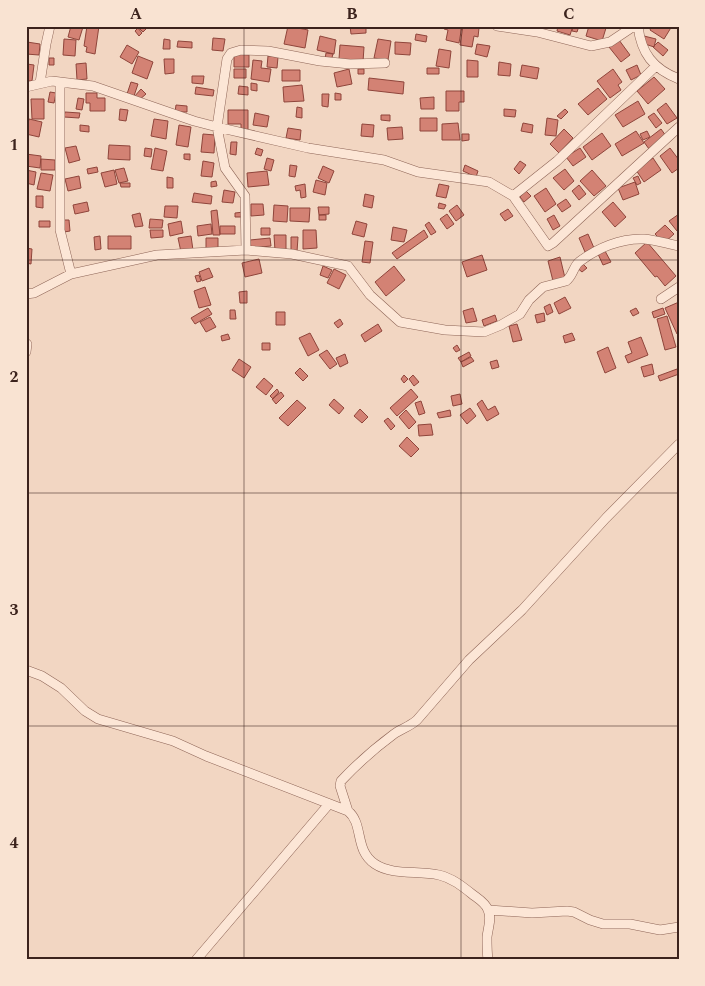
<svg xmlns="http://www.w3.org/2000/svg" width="705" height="986" font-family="Spectral,serif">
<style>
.building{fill:#d38274;stroke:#8f453b}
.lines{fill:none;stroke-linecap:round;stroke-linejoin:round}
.minor-casing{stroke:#8e6557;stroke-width:10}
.minor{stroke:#fce6d6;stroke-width:9}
.grid{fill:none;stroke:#3c231d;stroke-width:1;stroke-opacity:0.55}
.neatline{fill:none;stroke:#3c231d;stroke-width:2}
.grid-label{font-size:16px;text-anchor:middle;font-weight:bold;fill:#3c231d}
</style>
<rect width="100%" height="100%" fill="#f2d6c2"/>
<!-- building -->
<path class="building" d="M 71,26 L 83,27 L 79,40 L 68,37 Z
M 87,26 L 99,26 L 95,54 L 86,52 L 87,47 L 84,46 Z
M 137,26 L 147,26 L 148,27 L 143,32 Z
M 288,26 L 308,30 L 305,48 L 284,44 Z
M 350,26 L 366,26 L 366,33 L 351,34 Z
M 444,26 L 462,26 L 459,43 L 446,40 L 448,30 L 444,29 Z
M 463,26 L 479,28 L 478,37 L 474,36 L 472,47 L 460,45 Z
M 558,26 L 573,26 L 570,35 L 557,31 Z
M 573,26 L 579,26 L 577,32 L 572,31 Z
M 589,26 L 606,28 L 602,41 L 586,36 Z
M 652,26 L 672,26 L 664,39 L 650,30 Z
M 138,28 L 142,33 L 139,36 L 135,31 Z
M 416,34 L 427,36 L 426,42 L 415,40 Z
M 320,36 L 336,40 L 334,54 L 317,50 Z
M 644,36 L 656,39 L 654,47 L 642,43 Z
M 213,38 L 225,39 L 223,51 L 212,50 Z
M 64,39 L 76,40 L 75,56 L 63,55 Z
M 164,39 L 170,40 L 170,49 L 163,49 Z
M 378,39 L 391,41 L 388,60 L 374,58 Z
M 619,40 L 630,55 L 621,62 L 609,47 Z
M 178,41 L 192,42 L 192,48 L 177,47 Z
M 27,42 L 40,44 L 39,55 L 26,54 Z
M 395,42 L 411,43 L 410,55 L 395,54 Z
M 658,42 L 668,50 L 663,56 L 653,47 Z
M 477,44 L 490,46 L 487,57 L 475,54 Z
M 127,45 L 139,52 L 132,64 L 120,57 Z
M 340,45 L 364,47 L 363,62 L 339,59 Z
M 439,49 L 451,51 L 449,68 L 436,66 Z
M 326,53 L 333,54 L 331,61 L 325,59 Z
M 234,54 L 249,55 L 249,67 L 234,67 Z
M 138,56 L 153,62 L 147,79 L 132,73 Z
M 268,56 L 278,57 L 277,68 L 267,67 Z
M 49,58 L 54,58 L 54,65 L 49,65 Z
M 164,59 L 174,59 L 174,73 L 165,74 Z
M 253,60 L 262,61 L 261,68 L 271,69 L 269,82 L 251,79 Z
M 467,60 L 478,61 L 478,77 L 467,77 Z
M 499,62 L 511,64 L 510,76 L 498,75 Z
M 86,63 L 87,79 L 77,80 L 76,64 Z
M 27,64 L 34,65 L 32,81 L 26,81 Z
M 522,65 L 539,68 L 537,79 L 520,76 Z
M 637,65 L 641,75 L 631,80 L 626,70 Z
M 427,68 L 439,68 L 439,74 L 427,74 Z
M 234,69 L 246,69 L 246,78 L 234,78 Z
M 349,69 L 352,84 L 337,87 L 334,73 Z
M 358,69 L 364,69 L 364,74 L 358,74 Z
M 613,69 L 622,82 L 618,85 L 621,90 L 610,98 L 597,81 Z
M 282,70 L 300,70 L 300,81 L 282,81 Z
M 192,76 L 204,76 L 203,84 L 192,83 Z
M 654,77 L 665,89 L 648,104 L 637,91 Z
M 369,78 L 404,82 L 403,94 L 368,90 Z
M 131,82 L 138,84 L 134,96 L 127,94 Z
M 251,83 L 257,84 L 257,91 L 251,90 Z
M 302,85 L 304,101 L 284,102 L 283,87 Z
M 239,86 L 248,87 L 248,95 L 238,94 Z
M 196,87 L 214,90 L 213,96 L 195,94 Z
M 598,88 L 607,99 L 588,115 L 578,104 Z
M 141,89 L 146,94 L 138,101 L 134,97 Z
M 446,91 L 464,91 L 464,102 L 459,102 L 459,111 L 446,111 Z
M 50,92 L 56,93 L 54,103 L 48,102 Z
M 86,93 L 97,93 L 97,98 L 105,98 L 105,111 L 90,111 L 90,103 L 86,103 Z
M 335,93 L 341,94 L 341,100 L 335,100 Z
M 322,94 L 329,94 L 328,107 L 322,106 Z
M 434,97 L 434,109 L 421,109 L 420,98 Z
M 78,98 L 84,99 L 82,110 L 76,109 Z
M 31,99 L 44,99 L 44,119 L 32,119 Z
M 638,101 L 645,114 L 623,127 L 615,115 Z
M 666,103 L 677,118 L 667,124 L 657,110 Z
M 176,105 L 187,106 L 187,112 L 175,112 Z
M 297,107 L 302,108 L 302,118 L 296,117 Z
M 120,109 L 128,110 L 126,121 L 119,120 Z
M 504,109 L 516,110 L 515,117 L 504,116 Z
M 565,109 L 568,112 L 561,119 L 557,116 Z
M 228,110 L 248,110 L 248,130 L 241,130 L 241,124 L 228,124 Z
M 65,112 L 80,113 L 79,118 L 64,117 Z
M 255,113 L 269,116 L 267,127 L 253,125 Z
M 654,113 L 662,123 L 656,128 L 648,117 Z
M 381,115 L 390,115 L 390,121 L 381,120 Z
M 420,118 L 437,118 L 437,131 L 420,131 Z
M 547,118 L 558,120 L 556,136 L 545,135 Z
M 29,119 L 42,122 L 39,137 L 26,134 Z
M 154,119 L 168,121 L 166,139 L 151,136 Z
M 458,123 L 460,140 L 442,140 L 442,124 Z
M 523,123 L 533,125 L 532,133 L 521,131 Z
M 362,124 L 374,125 L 373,137 L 361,136 Z
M 80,125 L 89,126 L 89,132 L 80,131 Z
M 179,125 L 191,127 L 188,147 L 176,145 Z
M 402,127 L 403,139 L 388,140 L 387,128 Z
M 288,128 L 301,130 L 300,140 L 286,138 Z
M 564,129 L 573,138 L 559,153 L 550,144 Z
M 661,129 L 666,136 L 649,149 L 644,142 Z
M 636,131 L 644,143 L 622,156 L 615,144 Z
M 647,131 L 650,137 L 643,140 L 640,134 Z
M 602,133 L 611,146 L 592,160 L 583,147 Z
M 203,134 L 215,135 L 214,153 L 201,152 Z
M 462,134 L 469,134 L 469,140 L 462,141 Z
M 231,142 L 237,142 L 236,155 L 230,154 Z
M 109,145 L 130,146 L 130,160 L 108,159 Z
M 76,146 L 80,160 L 69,163 L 65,148 Z
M 145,148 L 152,149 L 151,157 L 144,156 Z
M 155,148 L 167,151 L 163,171 L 151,169 Z
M 257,148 L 263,150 L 261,156 L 255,154 Z
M 580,148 L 586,157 L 573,166 L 566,157 Z
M 670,148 L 679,160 L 679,168 L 672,173 L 660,156 Z
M 26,154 L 41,156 L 40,168 L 26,166 Z
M 184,154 L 190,154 L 190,160 L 184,159 Z
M 267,158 L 274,160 L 271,171 L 264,169 Z
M 653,158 L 661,170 L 644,182 L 636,170 Z
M 41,159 L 55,160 L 55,170 L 41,170 Z
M 203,161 L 214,163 L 212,177 L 201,176 Z
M 520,161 L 526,165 L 519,174 L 514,169 Z
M 290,165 L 297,166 L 295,177 L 289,176 Z
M 465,165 L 478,171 L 476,177 L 463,171 Z
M 323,166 L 334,171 L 329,183 L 318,178 Z
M 97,167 L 98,172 L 88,174 L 87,169 Z
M 124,168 L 128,181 L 119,183 L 115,170 Z
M 565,169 L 574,181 L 564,190 L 553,178 Z
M 26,170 L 36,172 L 34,185 L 26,183 Z
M 114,170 L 117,184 L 105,187 L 101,173 Z
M 592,170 L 606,186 L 594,196 L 580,181 Z
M 267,171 L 269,185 L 248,187 L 247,173 Z
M 41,173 L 53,175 L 50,191 L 37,189 Z
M 79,176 L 81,188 L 68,191 L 65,179 Z
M 638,176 L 641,183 L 637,185 L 633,178 Z
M 167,177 L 173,178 L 173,188 L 167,188 Z
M 316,180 L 327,183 L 325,195 L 313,192 Z
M 216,181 L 217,186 L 211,187 L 211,182 Z
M 635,182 L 639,194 L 623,200 L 618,188 Z
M 120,183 L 130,183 L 130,187 L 121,187 Z
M 305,184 L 306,197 L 301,198 L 300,190 L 296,191 L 295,186 Z
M 439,184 L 449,186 L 446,198 L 436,196 Z
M 579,185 L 586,194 L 579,200 L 572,191 Z
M 546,188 L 556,204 L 545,212 L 534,196 Z
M 224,190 L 235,192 L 233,203 L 222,202 Z
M 526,191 L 531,196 L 524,202 L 520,197 Z
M 194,193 L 212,196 L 211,204 L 192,202 Z
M 365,194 L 374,196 L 372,208 L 363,206 Z
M 36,196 L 43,196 L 43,208 L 36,207 Z
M 566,199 L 571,206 L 562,212 L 557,205 Z
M 87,202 L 89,211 L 75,214 L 73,205 Z
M 613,202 L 626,217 L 615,227 L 602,212 Z
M 439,203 L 446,205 L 444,209 L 438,208 Z
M 251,204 L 263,204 L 264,215 L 251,216 Z
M 274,205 L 288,206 L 287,222 L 273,221 Z
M 457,205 L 464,215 L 456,221 L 449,211 Z
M 165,206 L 178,206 L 177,218 L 164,217 Z
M 318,207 L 329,207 L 329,214 L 319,215 Z
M 290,208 L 310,208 L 309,222 L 290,221 Z
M 508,209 L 513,216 L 505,221 L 500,214 Z
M 217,210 L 220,235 L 213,235 L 211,211 Z
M 244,212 L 244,217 L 235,217 L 235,213 Z
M 140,213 L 143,226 L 135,227 L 132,215 Z
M 447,214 L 454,224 L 447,229 L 440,219 Z
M 679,214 L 679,229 L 677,231 L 669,221 Z
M 319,215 L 326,215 L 326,220 L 319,220 Z
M 554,215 L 560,226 L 553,230 L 547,219 Z
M 150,219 L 163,220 L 162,228 L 149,228 Z
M 63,220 L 69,220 L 70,231 L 64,232 Z
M 39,221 L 50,221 L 50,227 L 39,227 Z
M 181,221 L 183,233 L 170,236 L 168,224 Z
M 356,221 L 367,224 L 364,237 L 352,234 Z
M 429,222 L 436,232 L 431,235 L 425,225 Z
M 211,224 L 212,234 L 198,236 L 197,226 Z
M 665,225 L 674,234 L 664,243 L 655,234 Z
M 220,226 L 235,226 L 235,234 L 220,234 Z
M 393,227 L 407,230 L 404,242 L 391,240 Z
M 261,228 L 270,228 L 270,235 L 261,235 Z
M 150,230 L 163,230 L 163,237 L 151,238 Z
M 303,230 L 316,230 L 317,248 L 303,249 Z
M 424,230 L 428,237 L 397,259 L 392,253 Z
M 588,234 L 594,248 L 585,252 L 579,238 Z
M 274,235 L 286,235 L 286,251 L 275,251 Z
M 100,236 L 101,249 L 95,250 L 94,237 Z
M 108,236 L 131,236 L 131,249 L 108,249 Z
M 191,236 L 193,250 L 181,252 L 178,238 Z
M 291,237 L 298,237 L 297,252 L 291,252 Z
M 206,238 L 218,238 L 218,249 L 206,249 Z
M 270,238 L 271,246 L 251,248 L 250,240 Z
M 365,241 L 373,242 L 370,263 L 362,262 Z
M 647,242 L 676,276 L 665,286 L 657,276 L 655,277 L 635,253 Z
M 26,248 L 32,249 L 31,264 L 26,263 Z
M 605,251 L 611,262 L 603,265 L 598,254 Z
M 482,255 L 487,270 L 467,277 L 462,262 Z
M 560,257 L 565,278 L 553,281 L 548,261 Z
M 259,259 L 262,273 L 245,277 L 242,263 Z
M 581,262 L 587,268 L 582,272 L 576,267 Z
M 323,266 L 332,270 L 328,278 L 320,275 Z
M 394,266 L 405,280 L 386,296 L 375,282 Z
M 209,268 L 213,277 L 202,281 L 199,272 Z
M 334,269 L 346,275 L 339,289 L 327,283 Z
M 199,275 L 201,281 L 197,282 L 195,276 Z
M 205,287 L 211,305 L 199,308 L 194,291 Z
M 247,291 L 247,303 L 240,303 L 239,292 Z
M 565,297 L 571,308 L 559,314 L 554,303 Z
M 679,302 L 679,334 L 677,334 L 665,308 Z
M 550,304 L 553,312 L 547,315 L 544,307 Z
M 208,308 L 212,314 L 195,324 L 191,318 Z
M 473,308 L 477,321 L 466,323 L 463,311 Z
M 636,308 L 639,313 L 633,316 L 630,311 Z
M 663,308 L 665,314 L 654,318 L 652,312 Z
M 230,310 L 235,310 L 236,319 L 230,319 Z
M 276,312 L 285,312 L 285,325 L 276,325 Z
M 544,313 L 545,321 L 537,323 L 535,315 Z
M 495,315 L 497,321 L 484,326 L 482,320 Z
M 667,316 L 676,347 L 665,350 L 657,319 Z
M 210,317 L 216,327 L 206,332 L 200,322 Z
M 340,319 L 343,324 L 338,328 L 334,323 Z
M 378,324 L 382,331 L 365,342 L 361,335 Z
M 517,324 L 522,340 L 513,342 L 509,326 Z
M 310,333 L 319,350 L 308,356 L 299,338 Z
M 572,333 L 575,340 L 565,343 L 563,336 Z
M 228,334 L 230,339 L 222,341 L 221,336 Z
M 641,337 L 648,355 L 628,363 L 625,356 L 632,353 L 628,342 Z
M 262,343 L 270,343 L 270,350 L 262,350 Z
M 457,345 L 460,350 L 456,352 L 453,348 Z
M 608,347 L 616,368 L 605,373 L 597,352 Z
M 327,350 L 337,364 L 330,369 L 319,355 Z
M 469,352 L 471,356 L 461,362 L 458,358 Z
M 345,354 L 348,363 L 340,367 L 336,358 Z
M 471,357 L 474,361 L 463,367 L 461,362 Z
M 239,359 L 251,367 L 244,378 L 232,370 Z
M 497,360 L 499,367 L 492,369 L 490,362 Z
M 652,364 L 654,374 L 644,377 L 641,367 Z
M 300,368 L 308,376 L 303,381 L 295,373 Z
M 677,369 L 679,374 L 660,381 L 658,376 Z
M 404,375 L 408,379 L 404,383 L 401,379 Z
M 413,375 L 419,382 L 414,386 L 409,379 Z
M 264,378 L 273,386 L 266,395 L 256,387 Z
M 277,389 L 279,392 L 273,399 L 270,396 Z
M 411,389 L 418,397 L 397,416 L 390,408 Z
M 281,392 L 284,396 L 276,404 L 272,399 Z
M 460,394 L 462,404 L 453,406 L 451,396 Z
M 334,399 L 344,408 L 339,414 L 329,405 Z
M 297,400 L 306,408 L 288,426 L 279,418 Z
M 482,400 L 488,410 L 495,406 L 499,414 L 487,421 L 477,404 Z
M 421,401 L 425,413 L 419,415 L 415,403 Z
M 470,408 L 476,416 L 467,424 L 460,415 Z
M 360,409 L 368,417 L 362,423 L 354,416 Z
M 406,410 L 416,422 L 409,429 L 399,417 Z
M 450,410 L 451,416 L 439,418 L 437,413 Z
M 388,418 L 395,426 L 391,430 L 384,421 Z
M 431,424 L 433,435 L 419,436 L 418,425 Z
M 407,437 L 419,449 L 411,457 L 399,446 Z"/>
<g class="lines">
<defs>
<path id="minor" d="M 497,26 L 537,32 L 591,46 L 610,42 L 634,26
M 638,26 C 641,53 653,69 679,79
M 60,82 L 60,230 L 71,274
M 40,83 L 46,44 L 50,26
M 26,87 L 52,81 L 93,86 L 194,121 L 217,127 L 308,148 L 384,160 L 418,172 L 489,182 L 513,196 L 548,246 L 553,243 L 679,127
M 513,196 L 557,161 L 656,66
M 246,250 L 245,196 L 225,168 L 217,127 L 227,59 L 231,53 L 241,50 L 268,51 L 320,61 L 350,64 L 385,63
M 26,294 L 34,293 L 71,274 L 157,255 L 246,250 L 292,254 L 348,266 L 370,295 L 400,322 L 445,330 L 484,332 L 501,325 L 520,314 L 529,300 L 543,287 L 566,281 C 573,276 573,267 579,262 C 597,248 621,238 644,239 C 656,240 668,244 679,246
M 661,299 L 679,287
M 26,352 L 27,344
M 26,670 L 42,676 L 61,688 L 85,711 L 98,719 L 173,741 L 206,756 L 348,811 C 364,824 354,850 375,864 C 393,876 418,870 439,875 C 452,878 462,886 472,894 C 477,898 486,903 488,910 C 492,918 488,928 487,937 C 487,944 487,952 488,960
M 348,811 L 340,786 L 341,781 C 357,764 375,748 394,734 C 401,729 409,727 417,720 L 469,660 L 522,610 L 606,518 L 679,444
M 489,910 L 532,913 L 567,911 L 574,912 L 590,920 L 603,924 L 630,924 L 660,930 L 679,927
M 196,960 L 329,804"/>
</defs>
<!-- minor casing -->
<use href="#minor" class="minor-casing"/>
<!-- minor -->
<use href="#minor" class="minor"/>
</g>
<!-- grid -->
<path class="grid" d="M 244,26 L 244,960M 461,26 L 461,960M 26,260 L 679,260M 26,493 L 679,493M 26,726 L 679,726"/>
<!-- border -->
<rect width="705" height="986" fill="none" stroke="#f9e3d2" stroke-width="55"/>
<rect x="28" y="28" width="650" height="930" class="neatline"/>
<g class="grid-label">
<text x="136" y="19">A</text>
<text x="352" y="19">B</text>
<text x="569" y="19">C</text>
<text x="14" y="150">1</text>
<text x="14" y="382">2</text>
<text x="14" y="615">3</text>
<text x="14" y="848">4</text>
</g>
</svg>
